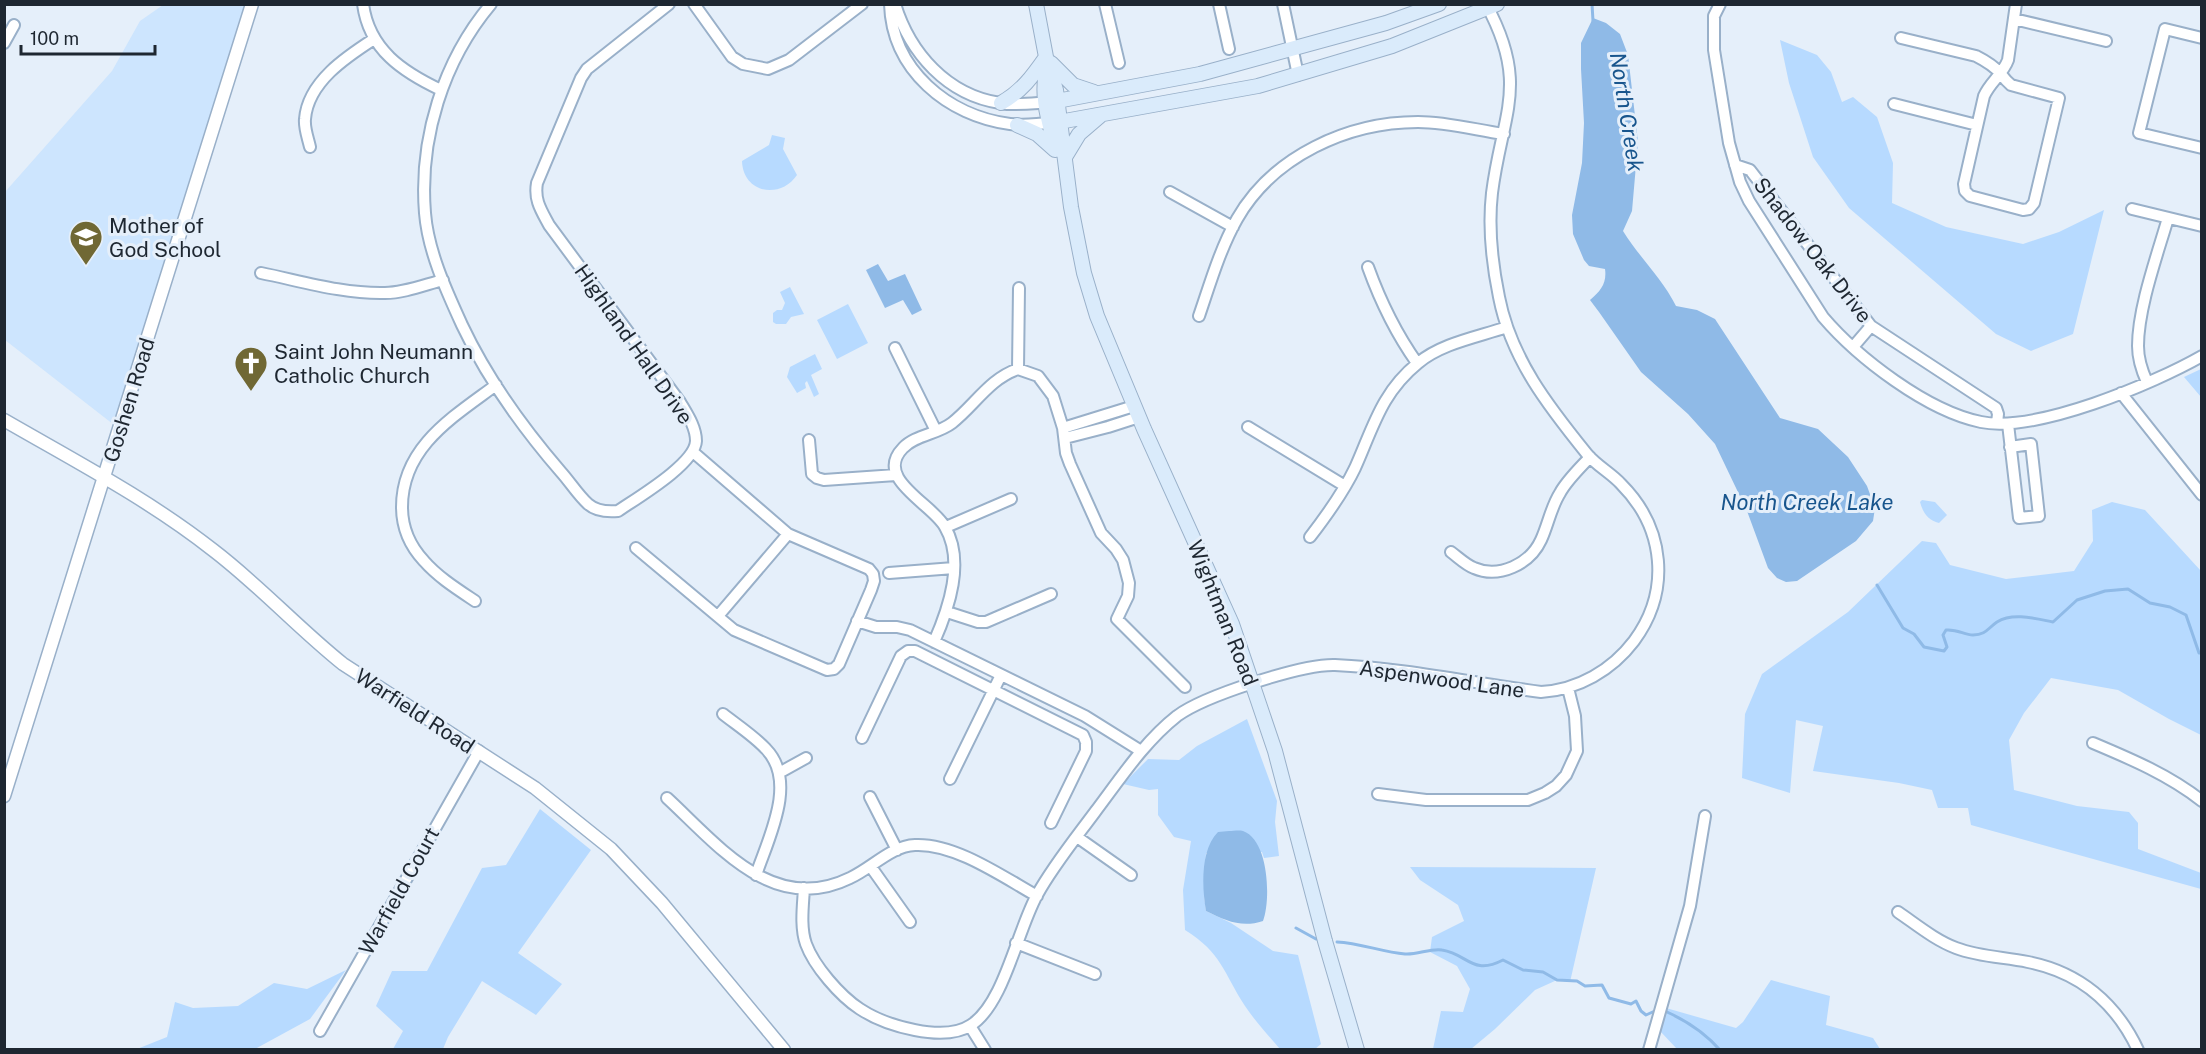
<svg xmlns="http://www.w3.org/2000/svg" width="2206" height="1054" font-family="'Public Sans',sans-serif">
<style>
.built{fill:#cde5fe}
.green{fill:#b7daff}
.water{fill:#8fbae7}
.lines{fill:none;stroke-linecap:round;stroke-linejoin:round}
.stream{stroke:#8fbae7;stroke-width:3}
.minor-casing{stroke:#99b0c9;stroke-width:14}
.tertiary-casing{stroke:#99b0c9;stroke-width:15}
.secondary-casing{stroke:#99b0c9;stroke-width:16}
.minor{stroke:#fff;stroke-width:10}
.tertiary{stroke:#fff;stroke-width:12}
.secondary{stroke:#daebfb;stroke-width:14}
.labels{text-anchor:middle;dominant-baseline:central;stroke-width:6;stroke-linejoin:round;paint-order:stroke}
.poi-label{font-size:21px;fill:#1e2731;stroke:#e5effa;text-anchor:start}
.street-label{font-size:21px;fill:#1e2731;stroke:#e5effa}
.water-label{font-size:22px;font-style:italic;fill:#18558d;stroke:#e5effa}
</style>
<rect width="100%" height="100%" fill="#e5effa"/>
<!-- built -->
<path class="built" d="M 163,5 L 248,5 L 118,428 L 5,340 L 5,192 L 112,71 L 140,21 Z"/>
<!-- green -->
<path class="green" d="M 1780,40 L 1817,55 L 1831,72 L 1842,102 L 1853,97 L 1877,117 L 1893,163 L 1892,203 L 1946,227 L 2023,244 L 2059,232 L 2104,210 L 2073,334 L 2031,351 L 1996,334 L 1849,208 L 1813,157 L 1789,83 Z
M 772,135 L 785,138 L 783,149 L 797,175 C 780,200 743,193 742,161 L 769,145 Z
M 790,287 L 804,314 L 791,317 L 786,324 L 776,324 L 773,322 L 773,313 L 777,310 L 782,310 L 785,303 L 780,292 Z
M 848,304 L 868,343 L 837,359 L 817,320 Z
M 815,354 L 822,369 L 811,375 L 819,394 L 814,397 L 807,381 L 805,383 L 806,388 L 797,393 L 787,377 L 790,367 Z
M 2201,369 L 2201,397 L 2184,377 Z
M 1922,500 L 1935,502 L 1947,515 L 1939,523 C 1928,520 1923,513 1920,502 Z
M 2112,502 L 2145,510 L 2201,571 L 2201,735 L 2169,719 L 2118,690 L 2051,678 L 2024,713 L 2009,740 L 2014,790 L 2077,806 L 2129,812 L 2138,823 L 2138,849 L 2201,873 L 2201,889 L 1971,825 L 1968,808 L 1938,808 L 1932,790 L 1899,783 L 1813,771 L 1823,726 L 1796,720 L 1790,793 L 1742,778 L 1745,714 L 1762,674 L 1848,612 L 1922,541 L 1936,543 L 1950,565 L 2006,579 L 2074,571 L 2093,541 L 2092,510 Z
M 1247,719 L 1277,801 L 1275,822 L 1279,856 L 1264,858 L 1262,852 L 1206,853 L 1204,896 L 1206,911 L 1231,923 L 1273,951 L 1298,955 L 1321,1044 L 1315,1049 L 1280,1049 C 1268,1035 1255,1021 1245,1006 C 1223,972 1222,953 1185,930 L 1183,890 L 1191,841 L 1174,837 L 1158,815 L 1158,789 L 1149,790 L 1123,784 L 1148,759 L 1179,760 L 1197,746 Z
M 540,809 L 591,850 L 518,953 L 562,984 L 536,1015 L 482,981 L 448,1037 L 443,1049 L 393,1049 L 403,1031 L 376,1006 L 392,971 L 427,971 L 482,868 L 506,865 Z
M 1410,867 L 1596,868 L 1570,982 L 1557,980 L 1535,990 L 1495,1029 L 1471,1049 L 1433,1049 L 1441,1011 L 1463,1012 L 1470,989 L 1457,966 L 1430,952 L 1432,937 L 1464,921 L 1458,905 L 1420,880 Z
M 346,970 L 310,1019 L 255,1049 L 137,1049 L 167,1037 L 175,1002 L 193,1008 L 238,1006 L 274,983 L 307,989 Z
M 1771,980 L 1830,996 L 1826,1025 L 1873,1038 L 1880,1049 L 1677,1049 L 1660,1031 L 1666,1008 L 1736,1028 L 1743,1022 Z"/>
<!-- water -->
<path class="water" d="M 1593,18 L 1606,23 L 1620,34 L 1628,55 L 1638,142 L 1632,211 L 1623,231 C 1639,257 1662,278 1676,306 L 1697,310 L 1715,319 L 1780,418 L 1818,429 L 1848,457 L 1867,486 L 1875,508 L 1873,521 L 1856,541 L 1797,581 L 1786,582 L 1777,578 L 1768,568 L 1747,511 L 1715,444 L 1688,414 L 1641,372 L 1599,312 L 1590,300 C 1601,291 1607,283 1605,269 L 1589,266 L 1584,260 L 1573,234 L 1572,215 L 1582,163 L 1584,123 L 1581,69 L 1581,43 Z
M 878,264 L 888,281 L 905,274 L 922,310 L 912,315 L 903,300 L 885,308 L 866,270 Z
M 1229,831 C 1233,831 1239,830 1243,831 C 1269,840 1271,900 1263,921 C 1242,928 1226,921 1206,911 C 1202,888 1200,850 1218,832 Z"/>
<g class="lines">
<!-- stream -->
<path class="stream" d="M 1592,4 L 1593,21
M 1877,585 L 1903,628 L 1914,634 L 1924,647 L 1944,651 L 1947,647 L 1943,635 L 1946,630 C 1958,629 1964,635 1973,635 C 1986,635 1988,628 1997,622 C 2013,612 2037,619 2053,622 L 2077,600 L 2105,591 L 2128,589 L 2150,603 L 2170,607 L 2186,615 L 2199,653 L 2202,653
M 1296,928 L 1316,939
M 1337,942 C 1360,943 1382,952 1405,954 C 1417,955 1431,948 1442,950 C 1468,954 1472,976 1503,960 L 1523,970 L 1543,972 L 1557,980 L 1577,981 L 1585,986 L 1602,985 L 1609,998 L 1631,1004 L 1636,1001 L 1641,1011 L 1646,1015 L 1657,1010
M 1667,1012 C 1687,1021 1705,1033 1720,1050"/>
<defs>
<path id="minor" d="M 363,4 C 369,50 403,72 441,90
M 491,4 C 443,61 419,139 425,213 C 428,251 446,290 462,325 C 487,378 523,428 561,472 C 570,482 578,495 588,504 C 596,511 607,512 618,511 C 637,498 695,464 696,441 C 696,427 687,414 680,402 L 549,225 C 541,210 534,200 537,183 L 581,78 L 587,69 L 669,4
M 694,4 L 732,57 L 743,64 L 768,69 L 789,60 L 862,4
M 890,4 C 892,70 948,116 1010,124 C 1025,126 1040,124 1055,122
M 895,4 C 910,53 947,95 1000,103 C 1017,106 1034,103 1051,102
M 1105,4 L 1119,63
M 1219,4 L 1229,49
M 1283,4 L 1298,75
M 1720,4 L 1714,16 L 1714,50 L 1729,143 L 1740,182 L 1749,201 L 1823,317 C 1858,358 1927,411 1981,422 C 2036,433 2153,384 2202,356
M 2014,19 L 2106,41
M 1901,38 L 1976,56 C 1984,60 1994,66 2001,74 C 2004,78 2006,81 2011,85 L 2059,98 L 2034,203 L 2029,209 L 2023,210 L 1970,196 L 1965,191 L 1964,184 L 1984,96 C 1990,82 2003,74 2008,60 L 2016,4
M 2202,38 L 2165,29 L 2139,133 L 2202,148
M 4,43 L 14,25
M 1894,104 L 1977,125
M 310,147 C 308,138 304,128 305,119 C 308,82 346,57 374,39
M 1735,165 L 1750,170 L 1871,326 L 1996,408 L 1998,414 L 1997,423
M 1170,192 L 1233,227
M 2132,209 L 2202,226
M 1368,267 C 1381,303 1395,332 1417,363
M 261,273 C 301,281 343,294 385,293 C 404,293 424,285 443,280
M 1199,316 C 1210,284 1220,249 1237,219 C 1273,156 1348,122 1418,122 C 1447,122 1476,130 1504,134
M 1853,347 L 1871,326
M 895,348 L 936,431
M 1018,369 L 1019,288
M 2147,382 C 2142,371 2138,359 2138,346 C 2138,308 2157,256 2168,218
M 2121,393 L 2202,495
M 2008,424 L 2019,518 L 2039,516 L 2031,444 L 2010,447
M 1248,427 L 1345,486
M 1063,428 L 1134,406
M 1065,438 L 1108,427 L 1139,417
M 809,440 L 812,474 L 817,478 L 824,480 L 896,475
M 946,527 L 1011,499
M 1310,537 C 1327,515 1343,493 1355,468 C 1373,428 1381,393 1418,363 C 1442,343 1478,337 1507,327
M 636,548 L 734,630 L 827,670 L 834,669 L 839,664 L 871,590 L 874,581 L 873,574 L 869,569 L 788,534 L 693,452
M 1451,552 C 1459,558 1466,565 1474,568 C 1499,579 1530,564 1541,540 C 1548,525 1551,507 1560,493 C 1567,480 1580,468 1590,457
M 889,573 L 954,568
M 475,601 C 457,589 438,577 424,561 C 410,546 402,527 402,507 C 402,447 453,417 496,385
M 947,612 L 978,622 L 986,622 L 1051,594
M 718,616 L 788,534
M 857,621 L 876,627 L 897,627 L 910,630 L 1085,716 L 1141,751
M 934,642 C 949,608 965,561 945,527 C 933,504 873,479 903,448 C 915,435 938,434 952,423 C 975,405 989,379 1018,369 L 1038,376 L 1053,396 L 1063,428 L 1066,453 L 1070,464 L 1101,533 L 1116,549 L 1123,560 L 1129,583 L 1128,596 L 1117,619 L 1185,687
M 723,714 C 737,725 754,736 766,749 C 798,782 768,839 756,875
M 862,738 L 901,656 L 908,651 L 915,651 L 1083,735 L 1086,742 L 1086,751 L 1051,823
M 2093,743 C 2131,759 2169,775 2202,801
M 779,773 L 806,758
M 950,779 L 1001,675
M 1378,794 L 1426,800 L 1528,800 L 1545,793 L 1556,786 L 1566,775 L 1577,751 L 1575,716 L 1568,688
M 870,797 L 897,850
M 667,798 C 718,845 773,916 850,878 C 872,868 891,846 915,845 C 955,843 1003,877 1037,896
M 1077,837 L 1131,875
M 871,867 L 910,922
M 804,888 C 803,906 800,927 806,944 C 814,966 840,996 860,1009 C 886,1026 944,1043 971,1025 C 1004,1004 1017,931 1037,895 C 1053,866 1075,839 1095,812 C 1120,779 1144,742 1177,716 C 1204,696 1302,664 1335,665 C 1404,668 1473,683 1541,692 C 1578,690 1612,670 1634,641 C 1671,591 1665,528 1621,484 C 1611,473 1597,466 1587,454 C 1549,407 1511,359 1499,297 C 1492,263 1488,228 1492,193 C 1502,113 1530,85 1486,4
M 1898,912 C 1917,925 1935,940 1956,948 C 1980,957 2004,957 2028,962 C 2079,972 2116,1003 2138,1050
M 1016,943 L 1095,974
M 970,1026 L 985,1050
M 320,1031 L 479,751
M 1649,1050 L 1690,906 L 1705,816"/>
<path id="tertiary" d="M 4,420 C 75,461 148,499 213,550 C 259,585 298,628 343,664 L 535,788 L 611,849 L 662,903 L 784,1050
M 4,796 L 252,4"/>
<path id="secondary" d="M 1036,4 L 1046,57 L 1056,90 L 1071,207 L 1084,273 L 1097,316 L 1144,429 L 1232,624 L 1275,751 L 1325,941 L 1357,1050
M 1051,63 L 1073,85 L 1094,92
M 1048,67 C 1040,89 1047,116 1053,138
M 1057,101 L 1200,74 L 1386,23 L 1439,4
M 1001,103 C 1022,91 1032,77 1046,57
M 1059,122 L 1258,86 L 1392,46 L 1497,4
M 1017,125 L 1037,134 L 1055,150
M 1065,157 L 1079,134 L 1100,116"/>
</defs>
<!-- minor casing -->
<use href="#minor" class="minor-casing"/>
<!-- tertiary casing -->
<use href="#tertiary" class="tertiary-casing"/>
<!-- secondary casing -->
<use href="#secondary" class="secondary-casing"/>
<!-- minor -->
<use href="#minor" class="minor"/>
<!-- tertiary -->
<use href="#tertiary" class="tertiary"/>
<!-- secondary -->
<use href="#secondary" class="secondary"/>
</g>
<!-- icons -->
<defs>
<symbol id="school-pin" viewBox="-11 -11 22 30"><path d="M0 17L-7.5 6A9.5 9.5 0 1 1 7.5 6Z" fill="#706834" stroke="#e5effa"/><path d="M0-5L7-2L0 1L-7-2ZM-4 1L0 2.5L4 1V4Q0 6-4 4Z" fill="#fff"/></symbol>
<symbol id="church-pin" viewBox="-11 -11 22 30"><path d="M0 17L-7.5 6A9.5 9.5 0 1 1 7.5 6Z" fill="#706834" stroke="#e5effa"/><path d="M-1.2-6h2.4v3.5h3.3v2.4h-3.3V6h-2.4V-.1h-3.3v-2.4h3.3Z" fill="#fff"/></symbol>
</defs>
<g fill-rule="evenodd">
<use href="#school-pin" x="67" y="218" width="38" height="52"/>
<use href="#church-pin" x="232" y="344" width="38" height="52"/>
</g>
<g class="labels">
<!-- poi labels -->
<g class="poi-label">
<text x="109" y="225">Mother of<tspan x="109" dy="24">God School</tspan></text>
<text x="274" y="351">Saint John Neumann<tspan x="274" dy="24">Catholic Church</tspan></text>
</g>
<!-- street labels -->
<g class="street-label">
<text transform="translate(1813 250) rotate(52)">Shadow Oak Drive</text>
<text transform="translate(634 344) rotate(55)">Highland Hall Drive</text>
<text transform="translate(129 400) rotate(-73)">Goshen Road</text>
<text transform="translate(1223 613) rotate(68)">Wightman Road</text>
<text transform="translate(1442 679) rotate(8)">Aspenwood Lane</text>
<text transform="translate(415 711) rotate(33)">Warfield Road</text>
<text transform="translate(399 891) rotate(-61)">Warfield Court</text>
</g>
<!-- water labels -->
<g class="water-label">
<text transform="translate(1627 112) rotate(81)">North Creek</text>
<text x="1807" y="502">North Creek Lake</text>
</g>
</g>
<!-- border -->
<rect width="2206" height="1054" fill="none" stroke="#1e2731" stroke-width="12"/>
<!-- scale -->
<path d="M21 45v9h134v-9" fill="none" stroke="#1e2731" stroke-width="3"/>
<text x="30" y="45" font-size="18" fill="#1e2731" stroke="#e5effa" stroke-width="4.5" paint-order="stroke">100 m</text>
</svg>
